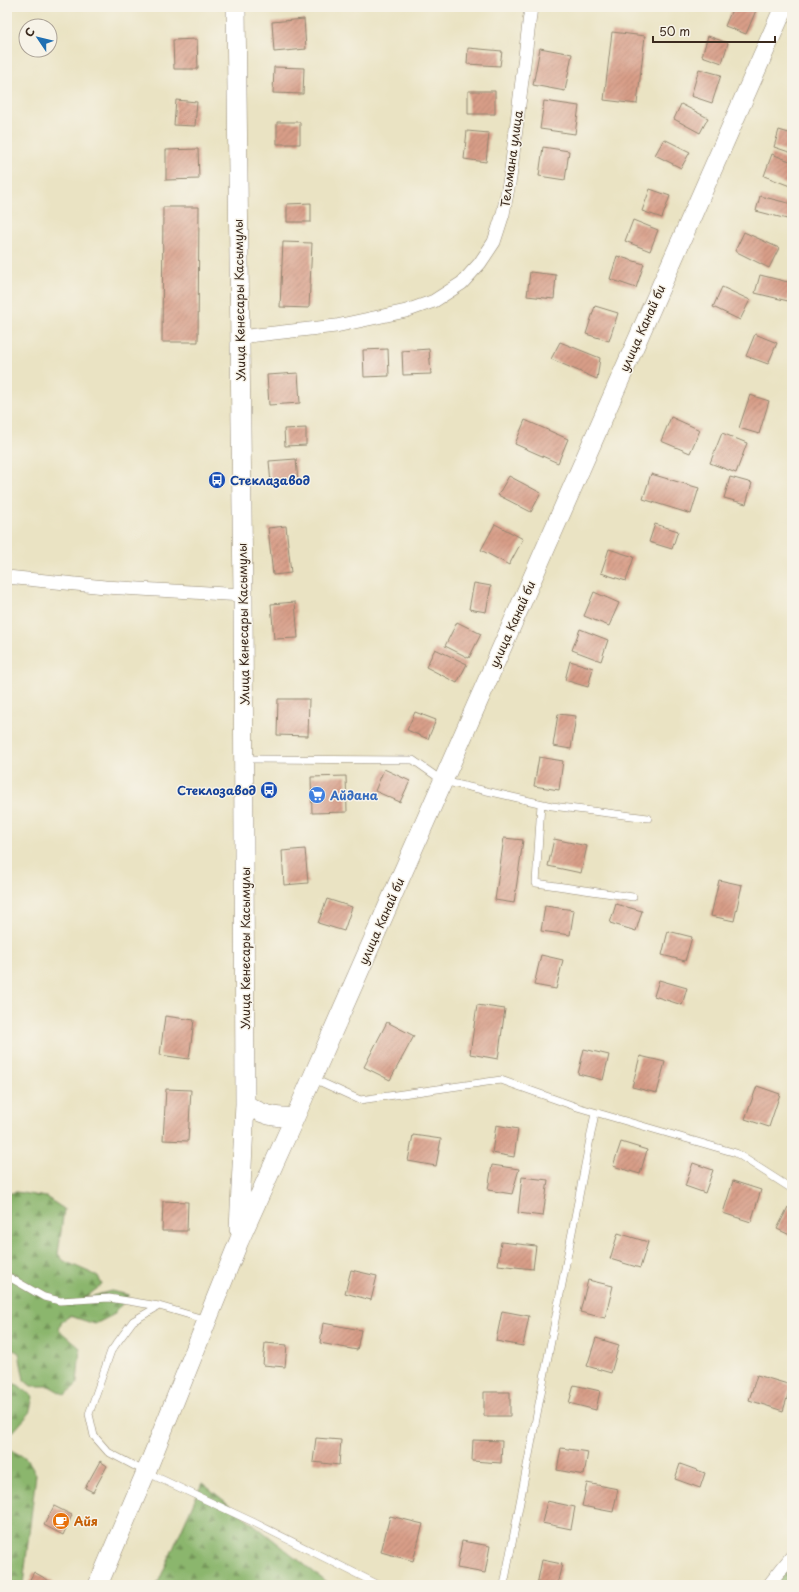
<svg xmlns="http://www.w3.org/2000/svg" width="799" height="1592" font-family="'Playpen Sans',sans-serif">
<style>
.forest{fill:url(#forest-firs);stroke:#637046}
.building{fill:url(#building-hatch)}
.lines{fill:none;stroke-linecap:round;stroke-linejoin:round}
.lane-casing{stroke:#928670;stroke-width:8}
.street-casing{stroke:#928670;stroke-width:14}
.secondary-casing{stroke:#928670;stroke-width:20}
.lane{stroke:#fff;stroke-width:7}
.street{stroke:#fff;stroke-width:13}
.secondary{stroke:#fff;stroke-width:19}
.labels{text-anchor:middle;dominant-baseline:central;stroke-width:3;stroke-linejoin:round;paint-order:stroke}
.street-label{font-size:12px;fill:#3b2a1e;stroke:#f7f3e8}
.transit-label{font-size:12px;font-weight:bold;fill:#164399;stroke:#f7f3e8;text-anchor:start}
.shop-label{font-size:12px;font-weight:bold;fill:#366cbe;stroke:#f7f3e8;text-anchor:start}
.food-label{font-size:12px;font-weight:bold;fill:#c56008;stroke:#f7f3e8;text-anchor:start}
</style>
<defs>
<pattern id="forest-firs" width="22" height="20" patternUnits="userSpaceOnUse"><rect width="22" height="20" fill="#8bb66d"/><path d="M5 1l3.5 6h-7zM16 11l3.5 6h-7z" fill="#739459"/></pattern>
<pattern id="building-hatch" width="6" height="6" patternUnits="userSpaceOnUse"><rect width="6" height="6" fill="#d89e88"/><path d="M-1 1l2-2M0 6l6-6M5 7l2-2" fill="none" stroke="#b0816f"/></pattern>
</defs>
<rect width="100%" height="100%" fill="#f7f3e8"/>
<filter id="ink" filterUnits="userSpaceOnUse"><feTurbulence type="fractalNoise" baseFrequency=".025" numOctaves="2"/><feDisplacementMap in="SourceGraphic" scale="8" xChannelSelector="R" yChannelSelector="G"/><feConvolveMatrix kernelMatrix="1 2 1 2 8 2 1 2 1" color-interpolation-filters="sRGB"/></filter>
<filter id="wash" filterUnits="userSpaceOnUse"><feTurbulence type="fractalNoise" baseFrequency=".012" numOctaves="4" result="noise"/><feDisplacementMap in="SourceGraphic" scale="16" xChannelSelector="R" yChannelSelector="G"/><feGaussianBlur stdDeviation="0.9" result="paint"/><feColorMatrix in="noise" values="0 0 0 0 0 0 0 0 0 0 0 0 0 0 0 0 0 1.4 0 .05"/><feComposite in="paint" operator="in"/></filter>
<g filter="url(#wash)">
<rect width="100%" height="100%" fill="#eae3c3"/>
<!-- forest -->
<path class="forest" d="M 16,1192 L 46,1197 L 64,1209 L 58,1254 L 64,1261 L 98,1276 L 102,1285 L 83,1299 L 111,1291 L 129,1295 L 113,1315 L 95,1324 L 70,1316 L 62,1321 L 59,1330 L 80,1348 L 77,1384 L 65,1395 L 49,1386 L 31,1386 L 24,1380 L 19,1353 L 12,1349 L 7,1348 L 7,1194 Z
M 7,1382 L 18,1385 L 33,1397 L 29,1414 L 11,1434 L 7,1434 Z
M 7,1448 L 26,1458 L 36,1474 L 23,1585 L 7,1585 Z
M 202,1483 L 330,1585 L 157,1585 Z
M 792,1563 L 792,1585 L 776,1585 Z"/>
<g id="blocks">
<!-- building -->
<path class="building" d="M 733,7 L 757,8 L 746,34 L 725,26 Z
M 304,19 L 306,49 L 274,52 L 272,22 Z
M 612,32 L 645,36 L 637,104 L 604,100 Z
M 708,36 L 728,43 L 722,63 L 702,56 Z
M 197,39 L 198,69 L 174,69 L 173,40 Z
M 468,48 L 502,51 L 500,66 L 467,64 Z
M 540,48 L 572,54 L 565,91 L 533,85 Z
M 274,67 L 304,68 L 303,94 L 273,93 Z
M 699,69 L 721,75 L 712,103 L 691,96 Z
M 468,91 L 495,91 L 495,114 L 468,114 Z
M 176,100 L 197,102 L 195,126 L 174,125 Z
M 544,101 L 579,106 L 575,134 L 540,129 Z
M 681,104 L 708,118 L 700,133 L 674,119 Z
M 277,122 L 300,122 L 300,144 L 277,144 Z
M 779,130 L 792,134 L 792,153 L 774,147 Z
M 467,131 L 489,133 L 486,162 L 464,159 Z
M 664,139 L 690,152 L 681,168 L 655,155 Z
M 543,147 L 569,151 L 565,180 L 539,176 Z
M 198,149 L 199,179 L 166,180 L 166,150 Z
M 772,154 L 792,162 L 792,180 L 790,186 L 764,176 Z
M 650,189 L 670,196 L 662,218 L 642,211 Z
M 760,196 L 792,204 L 791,220 L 756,211 Z
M 311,203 L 311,222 L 287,222 L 287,204 Z
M 163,207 L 199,207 L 198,342 L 162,342 Z
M 633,220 L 658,230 L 650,251 L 625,241 Z
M 744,232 L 779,248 L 769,268 L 735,251 Z
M 283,242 L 312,243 L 309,308 L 280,307 Z
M 617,256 L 644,264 L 636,288 L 610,279 Z
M 530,272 L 556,275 L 554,299 L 527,296 Z
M 760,275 L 792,283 L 788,301 L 755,293 Z
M 722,287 L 750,300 L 740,320 L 713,307 Z
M 595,306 L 618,313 L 609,341 L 586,334 Z
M 755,334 L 777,343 L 768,364 L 746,356 Z
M 560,342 L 600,358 L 597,379 L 551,359 Z
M 388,349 L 389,376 L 364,377 L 363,350 Z
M 429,349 L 431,374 L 403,375 L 402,351 Z
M 298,373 L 300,403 L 269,405 L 267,375 Z
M 750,395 L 769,401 L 759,434 L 739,428 Z
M 671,417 L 700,430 L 690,453 L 661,441 Z
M 525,420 L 568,439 L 558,463 L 515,444 Z
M 306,428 L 306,445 L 285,446 L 284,429 Z
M 722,433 L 747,443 L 736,473 L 710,463 Z
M 296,459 L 298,482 L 271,484 L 269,461 Z
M 651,474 L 699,488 L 691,514 L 643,499 Z
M 509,476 L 541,493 L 531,512 L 498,495 Z
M 730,477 L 752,483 L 746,504 L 724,498 Z
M 495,524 L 523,539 L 509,565 L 481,550 Z
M 655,524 L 678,531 L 672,549 L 649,542 Z
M 286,526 L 291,573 L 273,575 L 268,528 Z
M 609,549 L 634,557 L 626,581 L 601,573 Z
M 474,583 L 491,586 L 486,612 L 469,609 Z
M 594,592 L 619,603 L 609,626 L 584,616 Z
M 295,602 L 298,638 L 274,639 L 271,604 Z
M 457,622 L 481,634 L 469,658 L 445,646 Z
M 580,629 L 608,640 L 601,661 L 572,650 Z
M 435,649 L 467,664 L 457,683 L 426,667 Z
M 570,661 L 593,668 L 588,687 L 565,680 Z
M 278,699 L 309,699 L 308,736 L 277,735 Z
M 415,712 L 436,720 L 428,739 L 407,730 Z
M 558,714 L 576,716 L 571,749 L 553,746 Z
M 539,757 L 563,761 L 559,790 L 534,786 Z
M 384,769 L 410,781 L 400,802 L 375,791 Z
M 346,776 L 347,812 L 312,813 L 311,777 Z
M 504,838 L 523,840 L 514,903 L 495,900 Z
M 554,839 L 587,846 L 581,873 L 548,866 Z
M 305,849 L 308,883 L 284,885 L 282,851 Z
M 719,880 L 742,885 L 734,921 L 711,916 Z
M 327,899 L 352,907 L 344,931 L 318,923 Z
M 616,904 L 642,911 L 636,931 L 610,923 Z
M 545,906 L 574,910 L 570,935 L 541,931 Z
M 668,931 L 692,937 L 685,961 L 662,955 Z
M 541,955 L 563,960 L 556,989 L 534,985 Z
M 659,980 L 687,988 L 682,1005 L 654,996 Z
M 477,1005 L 505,1009 L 498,1059 L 470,1054 Z
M 165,1016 L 194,1020 L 189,1059 L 160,1055 Z
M 387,1022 L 414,1036 L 390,1080 L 364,1067 Z
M 584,1049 L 609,1055 L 603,1080 L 578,1074 Z
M 640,1056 L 665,1062 L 657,1093 L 632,1087 Z
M 757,1086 L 780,1094 L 769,1127 L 745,1119 Z
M 166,1089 L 191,1090 L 188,1141 L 163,1140 Z
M 496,1125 L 518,1129 L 514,1157 L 492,1153 Z
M 413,1135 L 441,1139 L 436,1166 L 408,1161 Z
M 621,1142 L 647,1150 L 640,1174 L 613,1166 Z
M 693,1163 L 713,1170 L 705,1193 L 685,1186 Z
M 492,1165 L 519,1169 L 512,1194 L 488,1190 Z
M 522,1177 L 548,1180 L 543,1216 L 518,1213 Z
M 733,1181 L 761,1190 L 751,1222 L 723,1213 Z
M 163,1201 L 188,1202 L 187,1231 L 162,1231 Z
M 788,1207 L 792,1209 L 792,1236 L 777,1229 Z
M 618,1233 L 648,1242 L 640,1268 L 610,1259 Z
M 501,1242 L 536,1246 L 533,1269 L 498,1265 Z
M 351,1270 L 377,1276 L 371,1300 L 345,1293 Z
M 588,1280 L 613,1286 L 605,1318 L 580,1312 Z
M 502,1311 L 529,1316 L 523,1346 L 496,1341 Z
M 323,1323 L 361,1330 L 357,1350 L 320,1343 Z
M 596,1338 L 619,1345 L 611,1373 L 587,1366 Z
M 265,1343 L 287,1345 L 285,1367 L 263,1365 Z
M 757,1375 L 791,1385 L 783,1411 L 749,1400 Z
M 574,1385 L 600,1391 L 596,1410 L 569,1403 Z
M 484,1392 L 510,1392 L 510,1416 L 484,1416 Z
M 316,1438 L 341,1440 L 339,1465 L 313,1462 Z
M 473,1440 L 502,1441 L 501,1463 L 472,1461 Z
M 561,1448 L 588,1452 L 584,1475 L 557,1470 Z
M 100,1461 L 107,1466 L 93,1492 L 85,1488 Z
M 680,1464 L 705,1473 L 700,1488 L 675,1479 Z
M 587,1483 L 618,1489 L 613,1512 L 582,1506 Z
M 547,1501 L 575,1507 L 571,1529 L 542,1523 Z
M 54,1506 L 72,1515 L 63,1535 L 44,1525 Z
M 390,1516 L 423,1524 L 413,1561 L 381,1552 Z
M 462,1541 L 490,1546 L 485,1573 L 457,1568 Z
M 542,1560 L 562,1564 L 557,1585 L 537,1585 Z
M 34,1572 L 53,1583 L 51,1585 L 27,1585 Z"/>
</g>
</g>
<g filter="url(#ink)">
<use href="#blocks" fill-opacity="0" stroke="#928670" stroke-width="1"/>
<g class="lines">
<defs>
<path id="lane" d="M 245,759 L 413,760 L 443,781 L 552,806 L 648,818
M 541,804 L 536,883 L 633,897
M 312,1078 L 360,1100 L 501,1080 L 577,1107 L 736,1153 L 792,1189
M 7,1276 L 44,1297 L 60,1301 L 109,1298 L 159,1306 L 207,1320
M 159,1306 L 133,1321 L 111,1351 L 89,1414 L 94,1436 L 108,1452 L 146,1472 L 253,1522 L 379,1585
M 504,1585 L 595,1113"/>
<path id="street" d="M 239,337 L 336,326 L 406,311 L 434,301 L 462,283 L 480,263 L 494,242 L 503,214 L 510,178 L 531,7
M 7,577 L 105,587 L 243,595
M 769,1585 L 792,1556"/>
<path id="secondary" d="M 236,7 L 243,595 L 245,1104 L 239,1229
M 245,1104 C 263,1115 274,1118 295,1117
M 98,1585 L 146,1472 L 239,1241 L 295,1117 L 784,7"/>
</defs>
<!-- lane casing -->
<use href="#lane" class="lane-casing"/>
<!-- street casing -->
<use href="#street" class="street-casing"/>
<!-- secondary casing -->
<use href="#secondary" class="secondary-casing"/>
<!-- lane -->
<use href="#lane" class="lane"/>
<!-- street -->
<use href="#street" class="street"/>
<!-- secondary -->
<use href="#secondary" class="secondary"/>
</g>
</g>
<!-- icons -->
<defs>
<symbol id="bus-disc" viewBox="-11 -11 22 22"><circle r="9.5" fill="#1a4fb4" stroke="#f7f3e8"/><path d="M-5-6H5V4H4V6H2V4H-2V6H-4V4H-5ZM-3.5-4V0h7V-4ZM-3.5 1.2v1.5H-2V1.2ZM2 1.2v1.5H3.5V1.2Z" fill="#fff"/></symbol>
<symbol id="supermarket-disc" viewBox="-11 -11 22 22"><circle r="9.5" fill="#3f7fe0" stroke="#f7f3e8"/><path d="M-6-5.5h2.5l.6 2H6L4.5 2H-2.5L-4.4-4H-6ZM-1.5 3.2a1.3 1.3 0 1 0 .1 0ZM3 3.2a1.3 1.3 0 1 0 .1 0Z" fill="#fff"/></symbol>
<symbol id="cafe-disc" viewBox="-11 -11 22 22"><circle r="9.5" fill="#e8710a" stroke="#f7f3e8"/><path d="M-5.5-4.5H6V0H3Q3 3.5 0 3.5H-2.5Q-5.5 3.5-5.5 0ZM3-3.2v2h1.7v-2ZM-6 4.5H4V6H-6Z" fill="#fff"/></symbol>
</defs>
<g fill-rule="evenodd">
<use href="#bus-disc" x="207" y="470" width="20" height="20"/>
<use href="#bus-disc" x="259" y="780" width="20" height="20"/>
<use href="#supermarket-disc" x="307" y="785" width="20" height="20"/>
<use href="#cafe-disc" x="51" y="1511" width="20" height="20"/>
</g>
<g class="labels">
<!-- street labels -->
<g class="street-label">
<text transform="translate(511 159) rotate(-82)">Тельмана улица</text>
<text transform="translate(239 300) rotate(-91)">Улица Кенесары Касымулы</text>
<text transform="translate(642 328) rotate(-66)">улица Канай би</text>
<text transform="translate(243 624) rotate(-91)">Улица Кенесары Касымулы</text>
<text transform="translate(512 624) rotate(-66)">улица Канай би</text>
<text transform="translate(381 921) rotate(-66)">улица Канай би</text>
<text transform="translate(245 948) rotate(-90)">Улица Кенесары Касымулы</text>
</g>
<!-- transit labels -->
<g class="transit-label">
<text x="230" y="480">Стеклазавод</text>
<text x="256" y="790" text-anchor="end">Стеклозавод</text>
</g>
<!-- shop labels -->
<g class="shop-label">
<text x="330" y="795">Айдана</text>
</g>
<!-- food labels -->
<g class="food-label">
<text x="74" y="1521">Айя</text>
</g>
</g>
<!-- margin -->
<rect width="799" height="1592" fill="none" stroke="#f7f3e8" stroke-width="24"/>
<!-- north arrow -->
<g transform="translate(38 38) rotate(305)"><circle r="19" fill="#f7f3e8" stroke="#aca397"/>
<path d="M0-3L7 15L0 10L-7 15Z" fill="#1f6fb2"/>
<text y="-6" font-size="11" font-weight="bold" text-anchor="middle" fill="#3b2a1e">С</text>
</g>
<!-- scale -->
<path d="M653 36v6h122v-6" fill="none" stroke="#3b2a1e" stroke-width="2"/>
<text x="659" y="36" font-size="12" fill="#3b2a1e" stroke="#f7f3e8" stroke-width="3" paint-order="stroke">50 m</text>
</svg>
